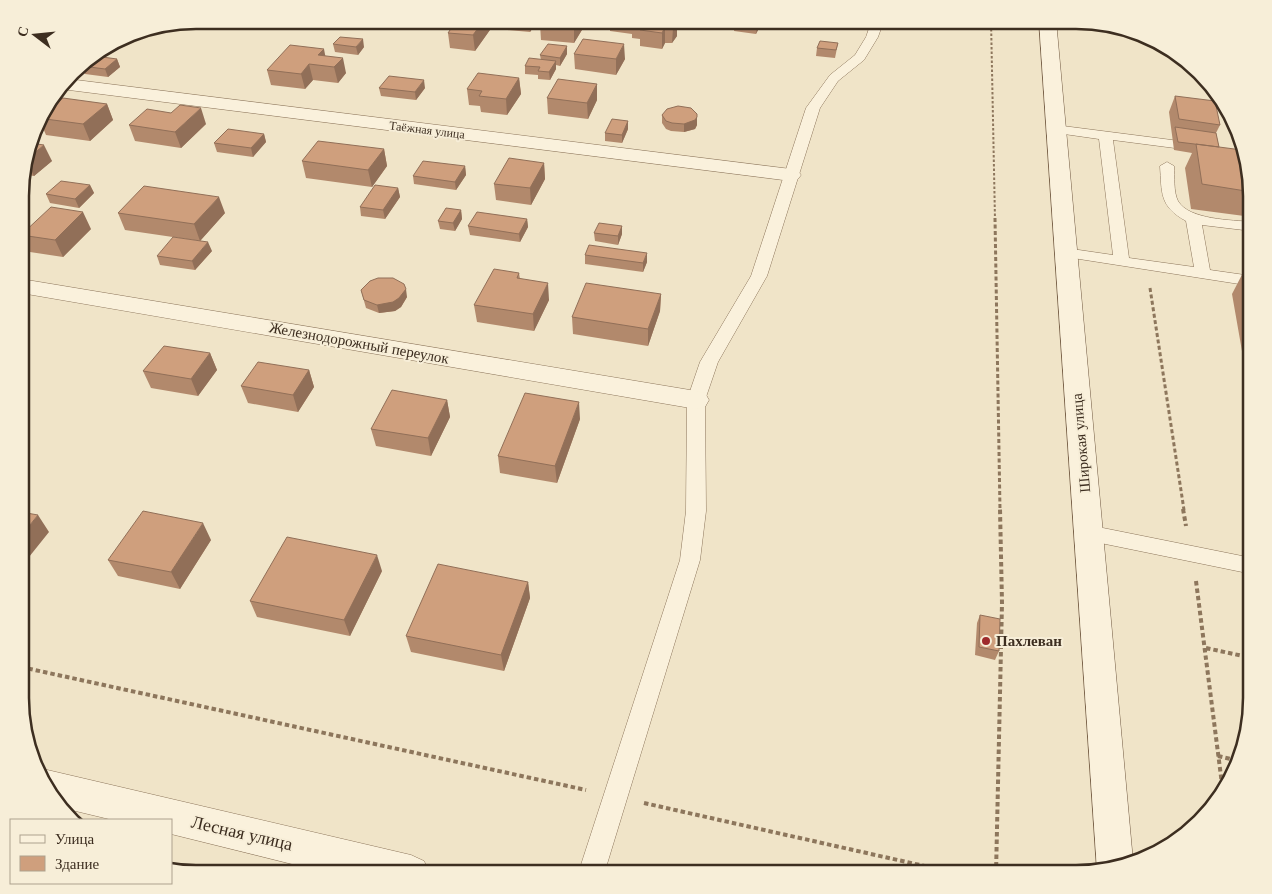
<svg xmlns="http://www.w3.org/2000/svg" width="1272" height="894" font-family="Georgia,serif">
<style>
.lines{fill:none;stroke-linecap:round;stroke-linejoin:round}
.lane-casing{stroke:#8d765c;stroke-width:1}
.street-casing{stroke:#8d765c;stroke-width:1}
.secondary-casing{stroke:#6f573f;stroke-width:1}
.path-far2{stroke:#8d765c;stroke-width:2;stroke-dasharray:2.5 2;stroke-linecap:butt}
.path-far1{stroke:#8d765c;stroke-width:3;stroke-dasharray:4 2.5;stroke-linecap:butt}
.path{stroke:#8d765c;stroke-width:4;stroke-dasharray:4.5 3;stroke-linecap:butt}
.lane{fill:#faf1dc;fill-rule:evenodd}
.street{fill:#faf1dc;fill-rule:evenodd}
.secondary{fill:#faf1dc;fill-rule:evenodd}
.wall{fill:#b2896c}
.shaded-wall{fill:#916f58}
.building{fill:#cf9f7d;stroke:#916f58}
.poi-dot{fill:#9e2a2b;stroke:#f7eed8;stroke-width:2}
.labels{text-anchor:middle;dominant-baseline:central;stroke-width:4;stroke-linejoin:round;paint-order:stroke}
.far-street-label{font-size:12px;fill:#3d2e20;stroke:#f7eed8}
.street-label{font-size:15px;fill:#3d2e20;stroke:#f7eed8}
.poi-label{font-size:15px;font-weight:bold;fill:#3d2e20;stroke:#f7eed8;text-anchor:start}
.near-street-label{font-size:18px;fill:#3d2e20;stroke:#f7eed8}
.rim{fill:none;stroke:#3d2e20;stroke-width:2.5}
</style>
<rect width="100%" height="100%" fill="#f0e4c8"/>
<g class="lines">
<defs>
<path id="lane" d="M 872,20 L 884,20 L 878,37 L 864,60 L 838,81 L 820,108 L 767,276 L 718,362 L 705,400 L 706,511 L 700,560 L 604,874 L 578,874 L 680,560 L 686,511 L 687,400 L 700,362 L 751,276 L 806,108 L 830,75 L 855,55 L 866,37 Z
M 1055,125 L 1203,144 L 1205,147 L 1198,151 L 1113,140 L 1129,258 L 1194,267 L 1186,221 C 1159,206 1162,193 1160,166 L 1167,162 L 1174,166 C 1175,177 1173,191 1178,201 C 1189,220 1232,220 1252,222 L 1252,231 L 1202,225 L 1210,270 L 1252,276 L 1252,286 L 1060,256 L 1057,253 L 1060,250 L 1065,248 L 1113,255 L 1099,139 L 1050,132 L 1048,129 L 1050,126 Z
M 1088,525 L 1252,558 L 1252,574 L 1081,539 L 1078,533 L 1081,527 Z"/>
<path id="street" d="M 68,79 L 791,169 L 798,171 L 801,175 L 798,179 L 791,181 L 61,89 Z
M 21,279 L 696,391 L 705,393 L 709,400 L 705,407 L 696,409 L 21,293 Z
M 43,769 L 411,855 L 424,861 L 430,874 L 332,874 L 171,834 L 171,820 L 113,820 L 63,808 L 43,786 L 38,771 Z"/>
<path id="secondary" d="M 1039,20 L 1056,20 L 1133,861 L 1097,869 Z"/>
</defs>
<!-- lane casing -->
<use href="#lane" class="lane-casing"/>
<!-- street casing -->
<use href="#street" class="street-casing"/>
<!-- secondary casing -->
<use href="#secondary" class="secondary-casing"/>
<!-- path-far2 -->
<path class="path-far2" d="M 991,20 L 995,220"/>
<!-- path-far1 -->
<path class="path-far1" d="M 995,218 L 1000,510
M 1150,288 L 1184,510"/>
<!-- path -->
<path class="path" d="M 1183,509 L 1186,526
M 1196,581 L 1223,792
M 1206,648 L 1252,658
M 21,667 L 586,790
M 1218,756 L 1239,761
M 644,803 L 960,874
M 996,874 L 1002,603 L 1000,509"/>
<!-- lane -->
<use href="#lane" class="lane"/>
<!-- street -->
<use href="#street" class="street"/>
<!-- secondary -->
<use href="#secondary" class="secondary"/>
</g>
<!-- wall -->
<path class="wall" d="M 430,20 L 450,20 L 448,22 Z
M 457,20 L 497,20 L 475,51 L 450,48 L 448,33 Z
M 497,20 L 538,20 L 530,32 L 498,29 Z
M 588,20 L 574,43 L 541,40 L 540,24 Z
M 610,20 L 677,20 L 677,36 L 672,43 L 665,43 L 662,49 L 640,46 L 640,39 L 632,38 L 632,34 L 610,31 Z
M 736,20 L 761,20 L 761,24 L 756,34 L 734,31 L 735,23 Z
M 838,43 L 835,58 L 816,56 L 817,48 Z
M 333,44 L 364,47 L 358,55 L 335,52 Z
M 567,46 L 567,54 L 560,66 L 556,65 L 556,69 L 550,80 L 538,79 L 538,75 L 525,74 L 525,66 L 541,60 L 540,55 Z
M 574,54 L 625,59 L 616,75 L 575,69 Z
M 325,56 L 346,73 L 338,83 L 313,80 L 305,89 L 271,85 L 267,70 Z
M 117,59 L 120,67 L 108,77 L 85,74 L 82,66 Z
M 519,78 L 521,94 L 507,115 L 481,112 L 480,106 L 469,105 L 467,89 Z
M 597,84 L 597,100 L 588,119 L 548,114 L 547,98 Z
M 379,88 L 425,88 L 416,100 L 381,96 Z
M 60,94 L 62,99 L 107,104 L 113,120 L 90,141 L 46,135 L 40,121 L 37,121 L 38,118 Z
M 1175,96 L 1220,125 L 1216,133 L 1219,147 L 1252,185 L 1252,217 L 1191,209 L 1185,168 L 1192,153 L 1174,150 L 1169,112 Z
M 662,115 L 697,125 L 695,129 L 684,132 L 671,131 L 666,129 L 662,123 Z
M 628,121 L 628,129 L 622,143 L 605,141 L 605,133 Z
M 206,124 L 181,148 L 135,141 L 129,125 Z
M 264,134 L 266,142 L 253,157 L 217,152 L 214,143 Z
M 31,143 L 52,161 L 34,176 L 21,174 Z
M 384,149 L 387,166 L 372,187 L 306,178 L 302,161 Z
M 544,163 L 545,179 L 531,205 L 496,200 L 494,184 Z
M 465,166 L 466,175 L 456,190 L 414,184 L 413,176 Z
M 90,185 L 94,193 L 79,208 L 50,203 L 46,194 Z
M 398,188 L 400,197 L 385,219 L 361,216 L 360,207 Z
M 461,210 L 462,219 L 455,231 L 440,229 L 438,221 Z
M 118,213 L 225,213 L 200,241 L 125,230 Z
M 527,219 L 528,227 L 520,242 L 470,235 L 468,226 Z
M 622,226 L 622,234 L 618,245 L 595,241 L 594,233 Z
M 91,229 L 63,257 L 30,252 L 21,235 Z
M 212,251 L 195,270 L 160,265 L 157,256 Z
M 585,255 L 647,262 L 643,272 L 585,264 Z
M 1248,263 L 1252,264 L 1252,375 L 1246,374 L 1232,294 Z
M 519,273 L 520,279 L 549,300 L 534,331 L 477,322 L 474,305 Z
M 361,290 L 407,297 L 401,307 L 395,311 L 379,313 L 366,308 Z
M 661,294 L 660,311 L 648,346 L 573,334 L 572,317 Z
M 210,353 L 217,370 L 198,396 L 151,388 L 143,371 Z
M 309,370 L 314,387 L 298,412 L 248,403 L 241,386 Z
M 447,400 L 450,417 L 431,456 L 376,446 L 371,429 Z
M 580,419 L 557,483 L 500,473 L 498,456 Z
M 211,540 L 180,589 L 118,576 L 108,560 Z
M 382,571 L 350,636 L 257,617 L 250,601 Z
M 528,582 L 530,598 L 504,671 L 411,652 L 406,636 Z
M 980,615 L 999,651 L 995,660 L 975,655 L 977,623 Z"/>
<!-- shaded-wall -->
<path class="shaded-wall" d="M 484,20 L 497,20 L 475,51 L 473,35 Z
M 529,20 L 538,20 L 530,32 Z
M 578,20 L 588,20 L 574,43 L 574,28 Z
M 677,20 L 677,36 L 672,43 L 673,28 Z
M 760,20 L 761,20 L 761,24 L 756,34 L 757,26 Z
M 665,27 L 665,43 L 662,49 L 662,33 Z
M 363,39 L 364,47 L 358,55 L 356,47 Z
M 624,44 L 625,59 L 616,75 L 616,59 Z
M 567,46 L 567,54 L 560,66 L 560,58 Z
M 324,49 L 327,65 L 318,55 Z
M 343,58 L 346,73 L 338,83 L 334,67 Z
M 117,59 L 120,67 L 108,77 L 105,69 Z
M 556,61 L 556,69 L 550,80 L 549,72 Z
M 309,64 L 313,80 L 305,89 L 301,74 Z
M 519,78 L 521,94 L 507,115 L 506,99 Z
M 424,80 L 425,88 L 416,100 L 415,92 Z
M 597,84 L 597,100 L 588,119 L 587,103 Z
M 60,94 L 63,102 L 38,118 L 39,121 L 38,119 L 38,118 L 52,100 Z
M 107,104 L 113,120 L 90,141 L 83,124 Z
M 201,108 L 206,124 L 181,148 L 175,132 Z
M 697,117 L 697,125 L 695,129 L 684,132 L 684,124 Z
M 628,121 L 628,129 L 622,143 L 622,135 Z
M 264,134 L 266,142 L 253,157 L 251,148 Z
M 44,145 L 52,161 L 34,176 L 26,160 Z
M 384,149 L 387,166 L 372,187 L 368,170 Z
M 544,163 L 545,179 L 531,205 L 530,188 Z
M 465,166 L 466,175 L 456,190 L 455,182 Z
M 90,185 L 94,193 L 79,208 L 75,199 Z
M 398,188 L 400,197 L 385,219 L 383,210 Z
M 219,197 L 225,213 L 200,241 L 194,224 Z
M 461,210 L 462,219 L 455,231 L 453,223 Z
M 83,212 L 91,229 L 63,257 L 55,240 Z
M 527,219 L 528,227 L 520,242 L 519,234 Z
M 622,226 L 622,234 L 618,245 L 618,236 Z
M 208,242 L 212,251 L 195,270 L 192,261 Z
M 647,253 L 647,262 L 643,272 L 643,263 Z
M 548,283 L 549,300 L 534,331 L 533,314 Z
M 406,289 L 407,297 L 401,307 L 395,311 L 379,313 L 377,305 Z
M 661,294 L 660,311 L 648,346 L 648,329 Z
M 210,353 L 217,370 L 198,396 L 191,379 Z
M 309,370 L 314,387 L 298,412 L 293,395 Z
M 447,400 L 450,417 L 431,456 L 428,438 Z
M 579,402 L 580,419 L 557,483 L 555,466 Z
M 38,515 L 49,532 L 21,567 L 21,536 Z
M 203,523 L 211,540 L 180,589 L 171,572 Z
M 377,555 L 382,571 L 350,636 L 344,620 Z
M 528,582 L 530,598 L 504,671 L 501,655 Z"/>
<!-- building -->
<path class="building" d="M 457,20 L 484,20 L 473,35 L 448,33 Z
M 543,20 L 578,20 L 574,28 L 540,24 Z
M 634,20 L 677,20 L 673,28 L 665,27 L 662,33 L 640,30 L 644,24 L 632,23 Z
M 736,20 L 760,20 L 757,26 L 735,23 Z
M 340,37 L 363,39 L 356,47 L 333,44 Z
M 583,39 L 624,44 L 616,59 L 574,54 Z
M 820,41 L 838,43 L 836,50 L 817,48 Z
M 548,44 L 567,46 L 560,58 L 540,55 Z
M 290,45 L 324,49 L 318,55 L 343,58 L 334,67 L 309,64 L 301,74 L 267,70 Z
M 95,56 L 117,59 L 105,69 L 82,66 Z
M 529,58 L 556,61 L 549,72 L 538,71 L 540,67 L 525,66 Z
M 478,73 L 519,78 L 506,99 L 479,96 L 482,91 L 467,89 Z
M 389,76 L 424,80 L 415,92 L 379,88 Z
M 558,79 L 597,84 L 587,103 L 547,98 Z
M 57,93 L 60,94 L 52,100 Z
M 1175,96 L 1215,101 L 1220,125 L 1179,119 Z
M 63,98 L 107,104 L 83,124 L 38,118 Z
M 180,105 L 201,108 L 175,132 L 129,125 L 147,109 L 171,113 Z
M 678,106 L 691,108 L 697,114 L 697,117 L 695,120 L 684,124 L 672,123 L 666,121 L 662,115 L 667,109 Z
M 612,119 L 628,121 L 622,135 L 605,133 Z
M 1175,127 L 1216,133 L 1219,147 L 1178,142 Z
M 228,129 L 264,134 L 251,148 L 214,143 Z
M 318,141 L 384,149 L 368,170 L 302,161 Z
M 31,143 L 44,145 L 26,160 Z
M 1196,144 L 1242,150 L 1252,185 L 1252,192 L 1202,184 Z
M 509,158 L 544,163 L 530,188 L 494,184 Z
M 423,161 L 465,166 L 455,182 L 413,176 Z
M 61,181 L 90,185 L 75,199 L 46,194 Z
M 375,185 L 398,188 L 383,210 L 360,207 Z
M 144,186 L 219,197 L 194,224 L 118,213 Z
M 51,207 L 83,212 L 55,240 L 21,235 Z
M 446,208 L 461,210 L 453,223 L 438,221 Z
M 477,212 L 527,219 L 519,234 L 468,226 Z
M 599,223 L 622,226 L 618,236 L 594,233 Z
M 173,237 L 208,242 L 192,261 L 157,256 Z
M 589,245 L 647,253 L 643,263 L 585,255 Z
M 1248,263 L 1252,264 L 1252,282 Z
M 494,269 L 519,273 L 517,278 L 548,283 L 533,314 L 474,305 Z
M 378,278 L 393,278 L 404,284 L 406,289 L 399,298 L 393,302 L 377,305 L 364,300 L 361,290 L 370,281 Z
M 586,283 L 661,294 L 648,329 L 572,317 Z
M 164,346 L 210,353 L 191,379 L 143,371 Z
M 258,362 L 309,370 L 293,395 L 241,386 Z
M 392,390 L 447,400 L 428,438 L 371,429 Z
M 525,393 L 579,402 L 555,466 L 498,456 Z
M 143,511 L 203,523 L 171,572 L 108,560 Z
M 21,512 L 38,515 L 21,536 Z
M 287,537 L 377,555 L 344,620 L 250,601 Z
M 438,564 L 528,582 L 501,655 L 406,636 Z
M 980,615 L 1000,619 L 999,651 L 979,647 Z"/>
<!-- markers -->
<circle class="poi-dot" cx="986" cy="641" r="5"/>
<g class="labels">
<!-- far-street labels -->
<g class="far-street-label">
<text transform="translate(427 130) rotate(7)">Таёжная улица</text>
</g>
<!-- street labels -->
<g class="street-label">
<text transform="translate(359 343) rotate(10)">Железнодорожный переулок</text>
<text transform="translate(1081 443) rotate(-95)">Широкая улица</text>
</g>
<!-- poi labels -->
<g class="poi-label">
<text x="996" y="641">Пахлеван</text>
</g>
<!-- near-street labels -->
<g class="near-street-label">
<text transform="translate(242 833) rotate(13)">Лесная улица</text>
</g>
</g>
<!-- crop -->
<path d="M0 0H1272V894H0ZM196 29H1076A167 167 0 0 1 1243 196V698A167 167 0 0 1 1076 865H196A167 167 0 0 1 29 698V196A167 167 0 0 1 196 29Z" fill="#f7eed8" fill-rule="evenodd"/>
<path class="rim" d="M196 29H1076A167 167 0 0 1 1243 196V698A167 167 0 0 1 1076 865H196A167 167 0 0 1 29 698V196A167 167 0 0 1 196 29Z"/>
<!-- legend -->
<rect x="10" y="819" width="162" height="65" fill="#f7eed8" stroke="#ada18e"/>
<rect x="20" y="835" width="25" height="8" fill="#faf1dc" stroke="#ada18e"/>
<text x="55" y="844" font-size="15" fill="#3d2e20">Улица</text>
<rect x="20" y="856" width="25" height="15" fill="#cf9f7d" stroke="#ada18e"/>
<text x="55" y="869" font-size="15" fill="#3d2e20">Здание</text>
<!-- north arrow -->
<g transform="translate(35 35) rotate(286)" stroke="#f7eed8" stroke-width="4" paint-order="stroke">
<path d="M0-4L9 19L0 12L-9 19Z" fill="#3d2e20"/>
<text y="-8" font-size="14" font-weight="bold" text-anchor="middle" fill="#3d2e20">С</text>
</g>
</svg>
